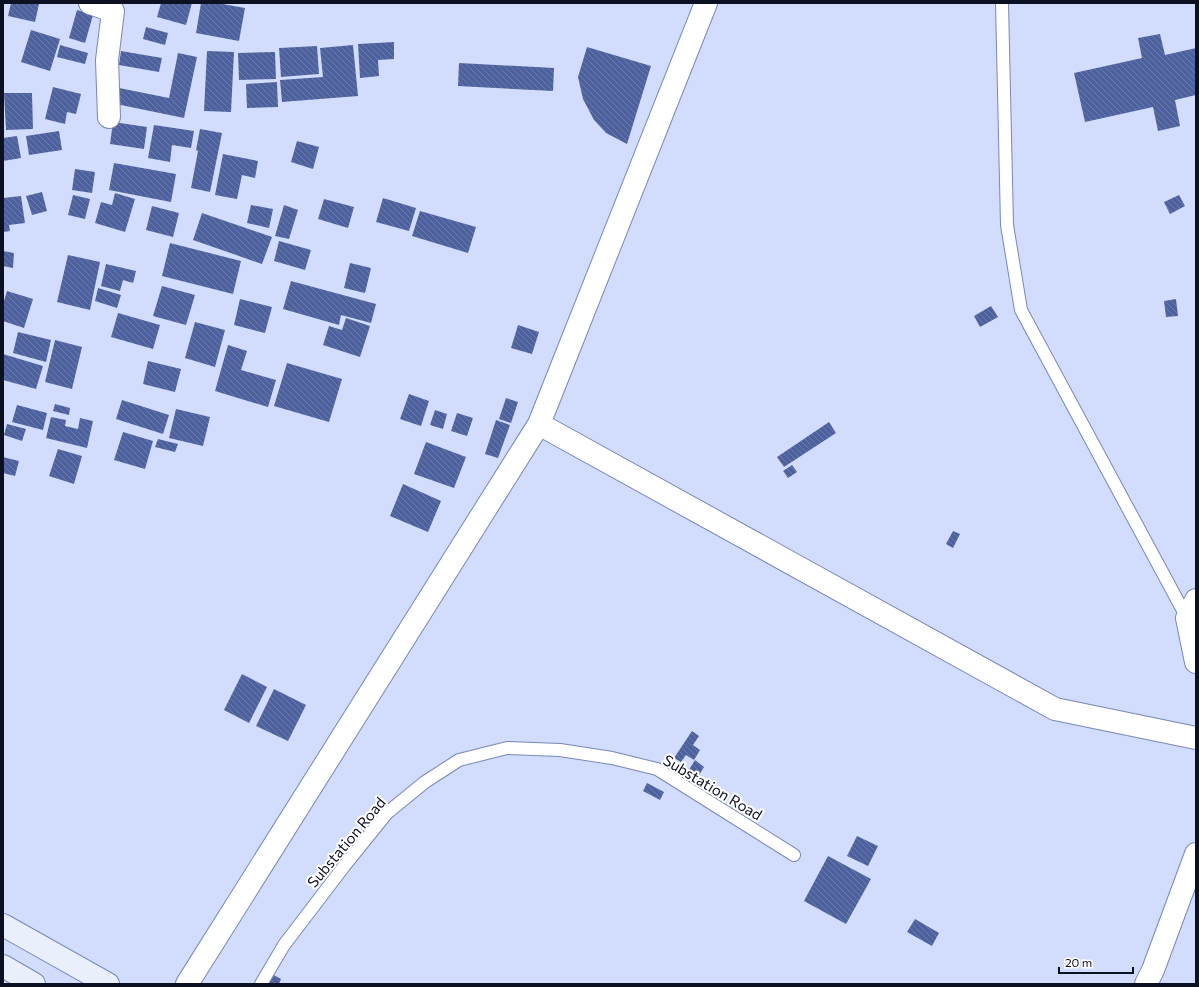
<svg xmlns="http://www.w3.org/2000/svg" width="1199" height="987" font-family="Commissioner,sans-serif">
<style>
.building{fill:url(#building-back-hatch)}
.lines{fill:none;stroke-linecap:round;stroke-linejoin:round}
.service-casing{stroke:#7788b8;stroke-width:14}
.minor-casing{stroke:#7788b8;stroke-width:24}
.tertiary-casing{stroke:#7788b8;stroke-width:24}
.secondary-casing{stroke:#7788b8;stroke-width:24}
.service{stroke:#fff;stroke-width:12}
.minor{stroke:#fff;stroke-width:22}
.tertiary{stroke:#fff;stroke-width:22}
.secondary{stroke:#eaeffc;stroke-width:22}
.labels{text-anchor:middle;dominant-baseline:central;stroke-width:4;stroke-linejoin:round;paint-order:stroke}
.street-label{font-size:15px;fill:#0b1022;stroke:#fff}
</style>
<defs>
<pattern id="building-back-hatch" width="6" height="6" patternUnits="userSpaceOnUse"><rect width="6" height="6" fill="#4e619f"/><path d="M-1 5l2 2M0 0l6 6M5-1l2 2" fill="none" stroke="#6d7ba8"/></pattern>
</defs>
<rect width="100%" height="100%" fill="#d2ddfd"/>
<!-- building -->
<path class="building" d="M 11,3 L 39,4 L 35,22 L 8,16 Z
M 161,3 L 192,3 L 186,25 L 157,17 Z
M 201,3 L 217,3 L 245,8 L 239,41 L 196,33 Z
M 77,10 L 93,15 L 85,43 L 69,38 Z
M 146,27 L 168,33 L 165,45 L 143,39 Z
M 31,30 L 60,39 L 50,71 L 21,62 Z
M 1160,34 L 1165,55 L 1196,48 L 1196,95 L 1175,100 L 1180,126 L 1158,131 L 1153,107 L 1085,122 L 1074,73 L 1142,58 L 1138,38 Z
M 394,42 L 394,59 L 378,60 L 379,76 L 360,78 L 358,44 Z
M 60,45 L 88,53 L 85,64 L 57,57 Z
M 353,45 L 358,96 L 282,102 L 280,80 L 323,77 L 320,48 Z
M 317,46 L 319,74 L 281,77 L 279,48 Z
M 587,47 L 651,66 L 627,144 L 606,133 L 594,120 L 583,99 L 578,77 Z
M 121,51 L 162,58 L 159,72 L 119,65 Z
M 207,51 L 234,52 L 231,112 L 204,111 Z
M 275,52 L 276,79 L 239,80 L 238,53 Z
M 178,53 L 197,57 L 184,118 L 116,104 L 119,88 L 169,98 Z
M 459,63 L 554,68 L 553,91 L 458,86 Z
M 277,82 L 278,107 L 247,108 L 246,84 Z
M 53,87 L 81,94 L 76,114 L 67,112 L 65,124 L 45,119 Z
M 4,93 L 32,93 L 33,129 L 6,130 Z
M 113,122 L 147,127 L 144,149 L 110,144 Z
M 154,125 L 194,131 L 191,148 L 172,145 L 170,162 L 148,158 Z
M 200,129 L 222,133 L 210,192 L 191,188 L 198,151 L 196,150 Z
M 59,131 L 62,150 L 29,155 L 26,136 Z
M 17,136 L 21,158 L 3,161 L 3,138 Z
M 297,141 L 319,147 L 313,169 L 291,162 Z
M 223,154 L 258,161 L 255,178 L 242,175 L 237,199 L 215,195 Z
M 114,163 L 176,174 L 171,202 L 109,190 Z
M 75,169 L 95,172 L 92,193 L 72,190 Z
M 42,192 L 47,211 L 32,215 L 26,196 Z
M 115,193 L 135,199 L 125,232 L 95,223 L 101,202 L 112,205 Z
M 73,195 L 90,199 L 85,219 L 68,215 Z
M 1179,195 L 1185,206 L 1170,214 L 1164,202 Z
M 21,196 L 25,223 L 9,225 L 10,231 L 3,232 L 3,198 Z
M 383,198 L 416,208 L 409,231 L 376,222 Z
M 324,199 L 354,207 L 348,228 L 318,219 Z
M 251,205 L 273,209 L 269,228 L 247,223 Z
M 284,205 L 298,210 L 289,239 L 275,236 Z
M 152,206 L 179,213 L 173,237 L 146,230 Z
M 420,211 L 476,227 L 468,253 L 412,236 Z
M 202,213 L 272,237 L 262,264 L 193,240 Z
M 279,241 L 311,250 L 305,270 L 274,261 Z
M 170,243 L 241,261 L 233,294 L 162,276 Z
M 3,251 L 14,253 L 13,268 L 3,266 Z
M 68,255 L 100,262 L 90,310 L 57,302 Z
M 350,263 L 371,268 L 365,293 L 344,288 Z
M 106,264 L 136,271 L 133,283 L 123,280 L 120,291 L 101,286 Z
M 291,281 L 376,304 L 371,323 L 341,315 L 339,325 L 283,309 Z
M 162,286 L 195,295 L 186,325 L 153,316 Z
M 98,288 L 121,295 L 117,308 L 95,301 Z
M 7,291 L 33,299 L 24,328 L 3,321 L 3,304 Z
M 240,299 L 272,307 L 265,333 L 234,325 Z
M 1176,299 L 1178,316 L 1166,317 L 1164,301 Z
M 991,306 L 998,317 L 980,327 L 974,316 Z
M 118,313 L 160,325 L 153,349 L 111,337 Z
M 346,318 L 370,326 L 360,357 L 323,345 L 329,326 L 342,330 Z
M 195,322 L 225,330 L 215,367 L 185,358 Z
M 518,325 L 539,332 L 532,354 L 511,348 Z
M 18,332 L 51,340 L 46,362 L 13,353 Z
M 55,340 L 82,347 L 72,389 L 45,382 Z
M 228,345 L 247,351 L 241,370 L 276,380 L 268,407 L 215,391 Z
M 3,354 L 43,366 L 36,389 L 3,380 Z
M 148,361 L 181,369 L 175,392 L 143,384 Z
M 287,363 L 342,379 L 329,422 L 274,406 Z
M 409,394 L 429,401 L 421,426 L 400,419 Z
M 506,398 L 518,402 L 511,423 L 499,419 Z
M 122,400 L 169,415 L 163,434 L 116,419 Z
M 55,404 L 70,408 L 69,415 L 53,411 Z
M 17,405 L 47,413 L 43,430 L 12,422 Z
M 176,409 L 210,417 L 203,446 L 169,438 Z
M 435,410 L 447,414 L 443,429 L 430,425 Z
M 457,413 L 473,418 L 467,436 L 451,431 Z
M 51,417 L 66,420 L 65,426 L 78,429 L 80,418 L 93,421 L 87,448 L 46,438 Z
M 496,420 L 510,425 L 498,458 L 485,454 Z
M 829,422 L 836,433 L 784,467 L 777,457 Z
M 7,424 L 26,429 L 22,441 L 4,435 Z
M 123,432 L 153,441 L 145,469 L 114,460 Z
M 158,439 L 178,444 L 175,452 L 155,447 Z
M 426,442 L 466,457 L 454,488 L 414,474 Z
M 58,449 L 82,456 L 74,484 L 49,476 Z
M 3,457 L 19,461 L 15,476 L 3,473 Z
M 792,465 L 797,472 L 788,478 L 783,471 Z
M 403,484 L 441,501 L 428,532 L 390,516 Z
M 953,531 L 960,534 L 953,548 L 946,544 Z
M 242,674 L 267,687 L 249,723 L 224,710 Z
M 274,689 L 306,705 L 288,741 L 256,726 Z
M 692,731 L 699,736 L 693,745 L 700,750 L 694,760 L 686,755 L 681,762 L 674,758 Z
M 695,760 L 704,767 L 696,780 L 687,773 Z
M 647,783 L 664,792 L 660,800 L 643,791 Z
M 857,836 L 878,846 L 868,866 L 847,856 Z
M 828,856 L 871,879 L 846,924 L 804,901 Z
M 915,919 L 939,933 L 932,946 L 907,932 Z
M 272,974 L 281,979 L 279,984 L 267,984 Z"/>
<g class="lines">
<defs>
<path id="service" d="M 1002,3 L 1007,225 L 1021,310 L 1187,618
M 261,984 L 284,945 L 345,865 L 387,813 L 425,782 L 459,760 L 507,748 L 560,750 L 612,758 L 657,769 L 794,855"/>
<path id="minor" d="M 90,3 L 113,11 L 107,60 L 109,117
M 539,424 L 1055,709 L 1196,738
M 187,984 L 539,424 L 706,3"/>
<path id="tertiary" d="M 1196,600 L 1187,618 L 1196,662
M 1146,984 L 1153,970 L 1196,854"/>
<path id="secondary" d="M 3,925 L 108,984
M 3,966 L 34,984"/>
</defs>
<!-- service casing -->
<use href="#service" class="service-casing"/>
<!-- minor casing -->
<use href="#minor" class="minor-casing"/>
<!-- tertiary casing -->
<use href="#tertiary" class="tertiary-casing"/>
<!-- secondary casing -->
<use href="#secondary" class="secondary-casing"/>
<!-- service -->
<use href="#service" class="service"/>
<!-- minor -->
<use href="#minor" class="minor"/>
<!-- tertiary -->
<use href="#tertiary" class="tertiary"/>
<!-- secondary -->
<use href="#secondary" class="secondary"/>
</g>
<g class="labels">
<!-- street labels -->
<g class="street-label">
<text transform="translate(713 787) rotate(31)">Substation Road</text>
<text transform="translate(346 842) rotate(-50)">Substation Road</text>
</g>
</g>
<!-- border -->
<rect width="1199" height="987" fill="none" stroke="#0b1022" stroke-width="8"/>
<!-- scale -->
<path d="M1059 967v6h74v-6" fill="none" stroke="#0b1022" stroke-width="2"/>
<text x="1065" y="967" font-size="12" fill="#0b1022" stroke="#ffffff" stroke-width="3" paint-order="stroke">20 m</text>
</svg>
